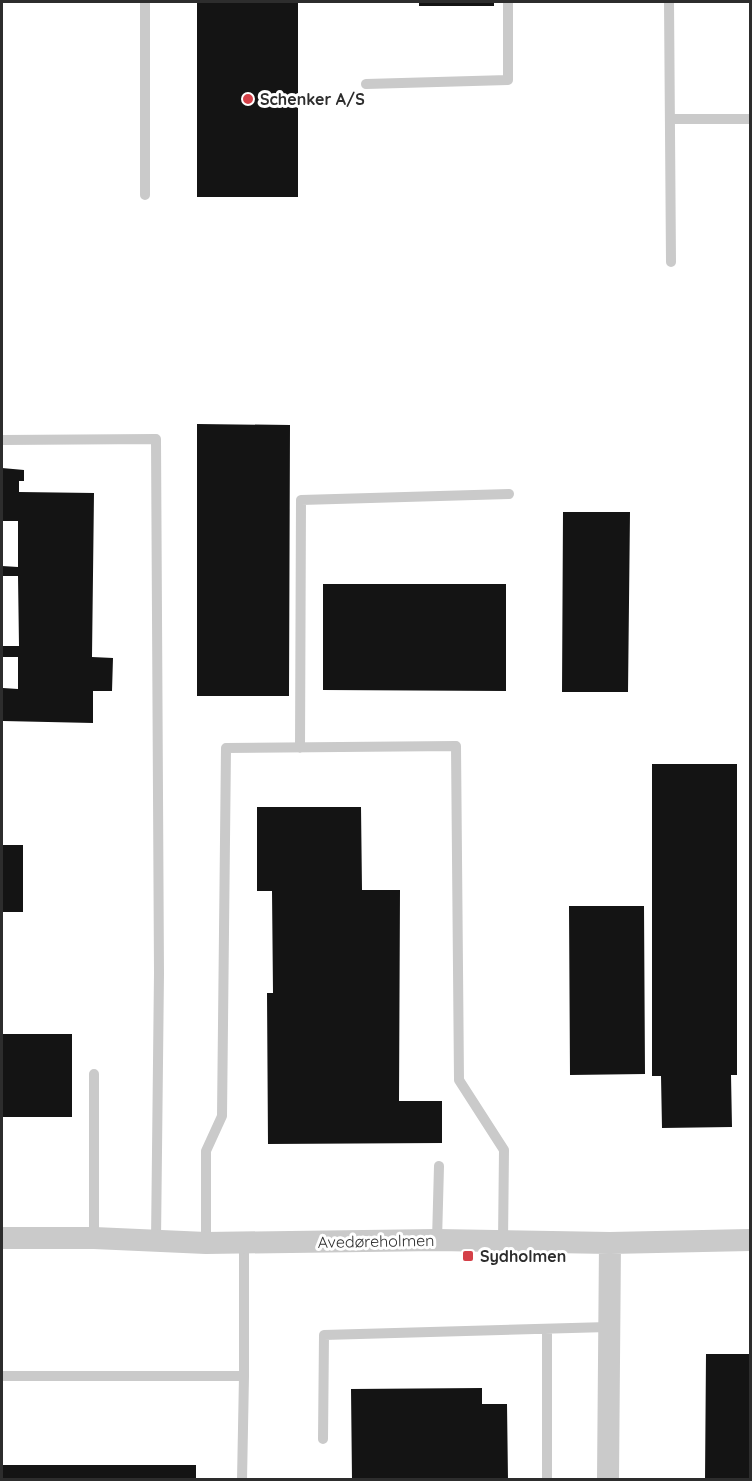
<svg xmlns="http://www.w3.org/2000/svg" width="752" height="1481" font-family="Quicksand,sans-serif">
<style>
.building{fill:#141414}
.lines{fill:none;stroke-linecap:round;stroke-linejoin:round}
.service{stroke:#cacaca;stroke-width:10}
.minor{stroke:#cacaca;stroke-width:22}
.poi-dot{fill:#d44048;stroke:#fff;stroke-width:2}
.labels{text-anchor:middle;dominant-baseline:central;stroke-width:6;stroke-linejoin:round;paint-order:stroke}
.poi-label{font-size:16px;font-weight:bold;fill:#2d2d2d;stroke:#fff;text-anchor:start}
.street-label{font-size:16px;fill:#2d2d2d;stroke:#fff}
</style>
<rect width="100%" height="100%" fill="#fff"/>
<!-- building -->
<path class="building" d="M 197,2 L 298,2 L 298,197 L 197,197 Z
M 419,2 L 494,2 L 494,6 L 419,6 Z
M 197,424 L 290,425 L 289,696 L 197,696 Z
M 2,468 L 24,470 L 24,481 L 19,481 L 19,492 L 94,493 L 92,657 L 113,658 L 112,691 L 93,691 L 93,723 L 3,721 L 3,688 L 18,689 L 18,657 L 2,657 L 2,646 L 19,646 L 18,576 L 2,576 L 2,566 L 18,567 L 18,521 L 2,521 Z
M 563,512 L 630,512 L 628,692 L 562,692 Z
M 323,584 L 506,584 L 506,691 L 323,690 Z
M 652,764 L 737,764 L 737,1075 L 731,1075 L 732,1127 L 662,1128 L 661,1076 L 652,1076 Z
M 257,807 L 361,807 L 362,890 L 400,890 L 399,1101 L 442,1101 L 442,1143 L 268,1144 L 267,993 L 273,993 L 272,891 L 257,891 Z
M 2,845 L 23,845 L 23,912 L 2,912 Z
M 569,906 L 644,906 L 645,1074 L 570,1075 Z
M 2,1034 L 72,1034 L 72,1117 L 2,1117 Z
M 706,1354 L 750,1354 L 750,1480 L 705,1480 Z
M 482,1388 L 482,1404 L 507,1404 L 508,1480 L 352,1480 L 351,1389 Z
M 2,1465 L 196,1465 L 196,1480 L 2,1480 Z"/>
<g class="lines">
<!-- service -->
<path class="service" d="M 145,2 L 145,195
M 669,2 L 671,262
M 366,84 L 508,80 L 508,2
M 671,119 L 750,119
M 2,440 L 156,439 L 159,973 L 156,1241
M 300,748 L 301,500 L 509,494
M 94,1238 L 94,1074
M 437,1240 L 439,1166
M 206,1243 L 206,1151 L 222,1116 L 226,748 L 456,746 L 459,1080 L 504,1150 L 503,1241
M 2,1376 L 244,1376 L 244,1242
M 323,1439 L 324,1335 L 608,1327
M 242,1480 L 244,1376
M 547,1480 L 547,1329"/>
<!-- minor -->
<path class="minor" d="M 2,1238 L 94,1238 L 206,1243 L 437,1240 L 610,1243 L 750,1240
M 608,1480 L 610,1243"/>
</g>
<!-- markers -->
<g class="poi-dot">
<circle cx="248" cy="99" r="6"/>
<rect x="462" y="1250" width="12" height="12" rx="3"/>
</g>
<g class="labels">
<!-- poi labels -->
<g class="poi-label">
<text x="260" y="99">Schenker A/S</text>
<text x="480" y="1256">Sydholmen</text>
</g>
<!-- street labels -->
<g class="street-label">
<text transform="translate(376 1241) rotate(-1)">Avedøreholmen</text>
</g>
</g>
<!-- border -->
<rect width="752" height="1481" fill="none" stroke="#2d2d2d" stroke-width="6"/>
</svg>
